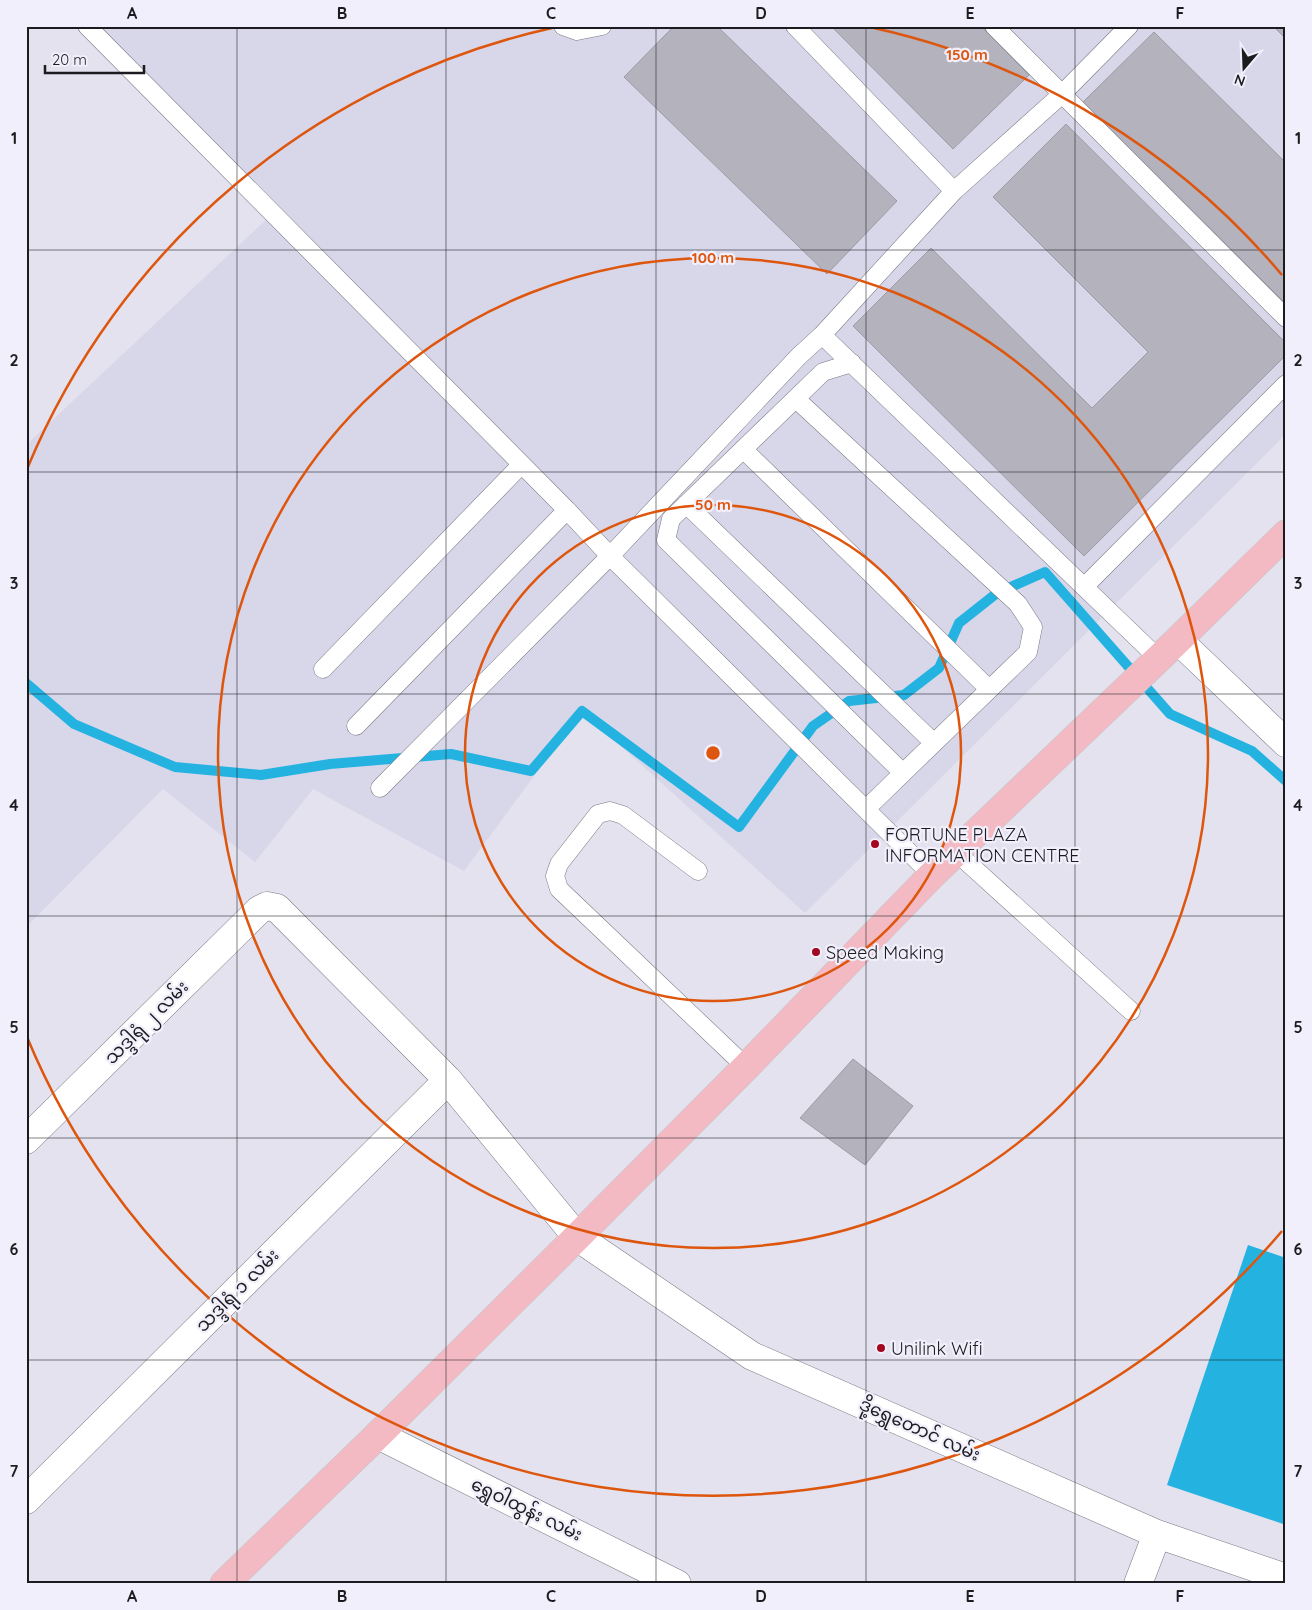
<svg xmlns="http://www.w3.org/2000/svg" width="1312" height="1610" font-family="Quicksand,'Noto Sans Myanmar',sans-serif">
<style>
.built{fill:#d8d6e9}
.water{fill:#24b3e1}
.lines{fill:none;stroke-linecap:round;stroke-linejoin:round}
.stream{stroke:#24b3e1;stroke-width:10}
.building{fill:#b3b2bd;stroke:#9c9ba6}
.service-casing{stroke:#787882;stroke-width:19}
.minor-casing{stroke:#787882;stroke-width:29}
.primary-casing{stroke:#c4c4c5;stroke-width:29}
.service{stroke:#fff;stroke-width:18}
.minor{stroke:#fff;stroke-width:28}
.primary{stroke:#f4bac4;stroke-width:28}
.grid{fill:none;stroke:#1c1c20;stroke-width:1;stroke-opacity:0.55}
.ring{fill:none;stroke:#de560d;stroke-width:2.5}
.poi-dot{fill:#a3061f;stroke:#f0effb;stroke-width:2}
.labels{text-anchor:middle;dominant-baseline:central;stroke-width:4.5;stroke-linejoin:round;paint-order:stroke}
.poi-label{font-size:18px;fill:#1c1c20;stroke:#f0effb;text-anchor:start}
.street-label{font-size:18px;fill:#1c1c20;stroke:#f0effb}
.centre{fill:#de560d;stroke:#f0effb;stroke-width:2.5}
.ring-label{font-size:15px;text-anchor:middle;font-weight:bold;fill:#de560d;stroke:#f0effb;stroke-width:4.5;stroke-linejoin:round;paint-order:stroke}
.neatline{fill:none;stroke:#1c1c20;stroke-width:2}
.grid-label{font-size:16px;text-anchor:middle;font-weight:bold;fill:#1c1c20}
</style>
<rect width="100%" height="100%" fill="#e3e2ee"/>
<!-- built -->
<path class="built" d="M 84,26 L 1286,26 L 1286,434 L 805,913 L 582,711 L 464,871 L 313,789 L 255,862 L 163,789 L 26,927 L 26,445 L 270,216 Z"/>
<!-- water -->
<path class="water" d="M 1248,1245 L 1286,1258 L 1286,1525 L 1167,1485 Z"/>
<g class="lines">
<!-- stream -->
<path class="stream" d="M 26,683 L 74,724 L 175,767 L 261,775 L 330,764 L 451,754 L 531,771 L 582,711 L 739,827 L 813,726 L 849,701 L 904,695 L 939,668 L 959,623 L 997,593 L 1045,572 L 1170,714 L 1252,751 L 1286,781"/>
</g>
<!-- building -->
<path class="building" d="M 674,26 L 717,26 L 897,201 L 827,274 L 624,77 Z
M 831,26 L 981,26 L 1029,75 L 953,149 Z
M 1273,26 L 1286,26 L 1286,39 Z
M 1154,32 L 1286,163 L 1286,304 L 1083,102 Z
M 1066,124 L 1286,343 L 1286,355 L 1084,556 L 853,326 L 931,248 L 1092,408 L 1148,352 L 993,197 Z
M 853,1059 L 913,1106 L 865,1165 L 800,1118 Z"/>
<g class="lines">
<defs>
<path id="service" d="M 87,26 L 567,510 L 610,556 L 380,788
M 563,26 L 577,31 L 602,26
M 795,26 L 954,191 L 1061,95 L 1129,26
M 994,26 L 1286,318
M 822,335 L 954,191
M 796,399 L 1018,604 L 1033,627 L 1028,652 L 903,773 L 666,540 L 671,519 L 823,372 L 852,363
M 743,449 L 989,689
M 686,504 L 934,743
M 1084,587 L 1286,384
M 323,669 L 521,465
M 356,726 L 567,510
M 866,809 L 903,773
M 956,852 L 1131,1011
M 698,871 L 623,815 L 610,811 L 598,814 L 559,864 L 555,876 L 559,889 L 746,1067
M 932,875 L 610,556 L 799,356 L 822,335 L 1159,659"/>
<path id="minor" d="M 1178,640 L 1286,743
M 26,1140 L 259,910 L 267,906 L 277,908 L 448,1080 L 577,1237 L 752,1356 L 1157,1534 L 1286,1578
M 378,1435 L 677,1584
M 26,1500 L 448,1080
M 1138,1584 L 1157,1534"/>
<path id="primary" d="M 224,1584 L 378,1435 L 577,1237 L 746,1067 L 932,875 L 1178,640 L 1286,534"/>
</defs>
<!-- service casing -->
<use href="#service" class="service-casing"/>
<!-- minor casing -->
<use href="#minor" class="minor-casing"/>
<!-- primary casing -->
<use href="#primary" class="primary-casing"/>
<!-- service -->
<use href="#service" class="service"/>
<!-- minor -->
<use href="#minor" class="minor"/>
<!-- primary -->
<use href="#primary" class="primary"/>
</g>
<!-- grid -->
<path class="grid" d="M 237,26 L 237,1584M 446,26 L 446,1584M 656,26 L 656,1584M 866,26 L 866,1584M 1075,26 L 1075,1584M 26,250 L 1286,250M 26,472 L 1286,472M 26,694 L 1286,694M 26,916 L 1286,916M 26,1138 L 1286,1138M 26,1360 L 1286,1360"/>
<!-- distance rings -->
<g class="ring">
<circle cx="713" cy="753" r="248"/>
<circle cx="713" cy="753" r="495"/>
<path d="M1282 1231A743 743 0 0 1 27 1037M27 469A743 743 0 0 1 552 28M874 28A743 743 0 0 1 1282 275"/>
</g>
<!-- markers -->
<g class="poi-dot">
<circle cx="875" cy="844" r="5"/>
<circle cx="816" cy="952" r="5"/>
<circle cx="881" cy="1348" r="5"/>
</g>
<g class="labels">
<!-- poi labels -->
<g class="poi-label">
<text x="885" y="834">FORTUNE PLAZA<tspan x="885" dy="21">INFORMATION CENTRE</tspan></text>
<text x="826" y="952">Speed Making</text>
<text x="891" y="1348">Unilink Wifi</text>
</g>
<!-- street labels -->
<g class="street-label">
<text transform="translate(146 1022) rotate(-45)">သဒ္ဒါရုံ ၂ လမ်း</text>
<text transform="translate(237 1290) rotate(-45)">သဒ္ဒါရုံ ၁ လမ်း</text>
<text transform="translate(920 1429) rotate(24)">ဒို့ရွှေတောင် လမ်း</text>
<text transform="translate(527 1509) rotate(26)">ရွှေဝါထွန်း လမ်း</text>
</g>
</g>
<circle cx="713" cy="753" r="8" class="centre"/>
<g class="ring-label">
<text x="967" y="60">150 m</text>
<text x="713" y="263">100 m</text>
<text x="713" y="510">50 m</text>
</g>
<!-- border -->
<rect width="1312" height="1610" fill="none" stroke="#f0effb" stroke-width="55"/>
<!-- north arrow -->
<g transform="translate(1244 68) rotate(199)" stroke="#f0effb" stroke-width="4" paint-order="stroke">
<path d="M0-4L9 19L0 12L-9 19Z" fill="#1c1c20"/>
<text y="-8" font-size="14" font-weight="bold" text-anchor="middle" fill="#1c1c20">N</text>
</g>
<!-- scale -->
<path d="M45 65v8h99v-8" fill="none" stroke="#1c1c20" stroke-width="2.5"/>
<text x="52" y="65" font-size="15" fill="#1c1c20" stroke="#f0effb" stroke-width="4" paint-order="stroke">20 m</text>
<rect x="28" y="28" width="1256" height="1554" class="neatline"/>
<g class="grid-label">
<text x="132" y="19">A</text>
<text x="342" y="19">B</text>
<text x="551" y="19">C</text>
<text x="761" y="19">D</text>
<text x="970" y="19">E</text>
<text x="1180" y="19">F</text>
<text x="14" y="144">1</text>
<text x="1298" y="144">1</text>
<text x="14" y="366">2</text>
<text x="1298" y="366">2</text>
<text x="14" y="589">3</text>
<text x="1298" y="589">3</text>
<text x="14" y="811">4</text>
<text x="1298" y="811">4</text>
<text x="14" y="1033">5</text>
<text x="1298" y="1033">5</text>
<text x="14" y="1255">6</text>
<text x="1298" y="1255">6</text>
<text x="14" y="1477">7</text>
<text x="1298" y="1477">7</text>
<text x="132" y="1602">A</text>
<text x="342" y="1602">B</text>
<text x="551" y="1602">C</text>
<text x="761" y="1602">D</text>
<text x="970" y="1602">E</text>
<text x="1180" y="1602">F</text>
</g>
</svg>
